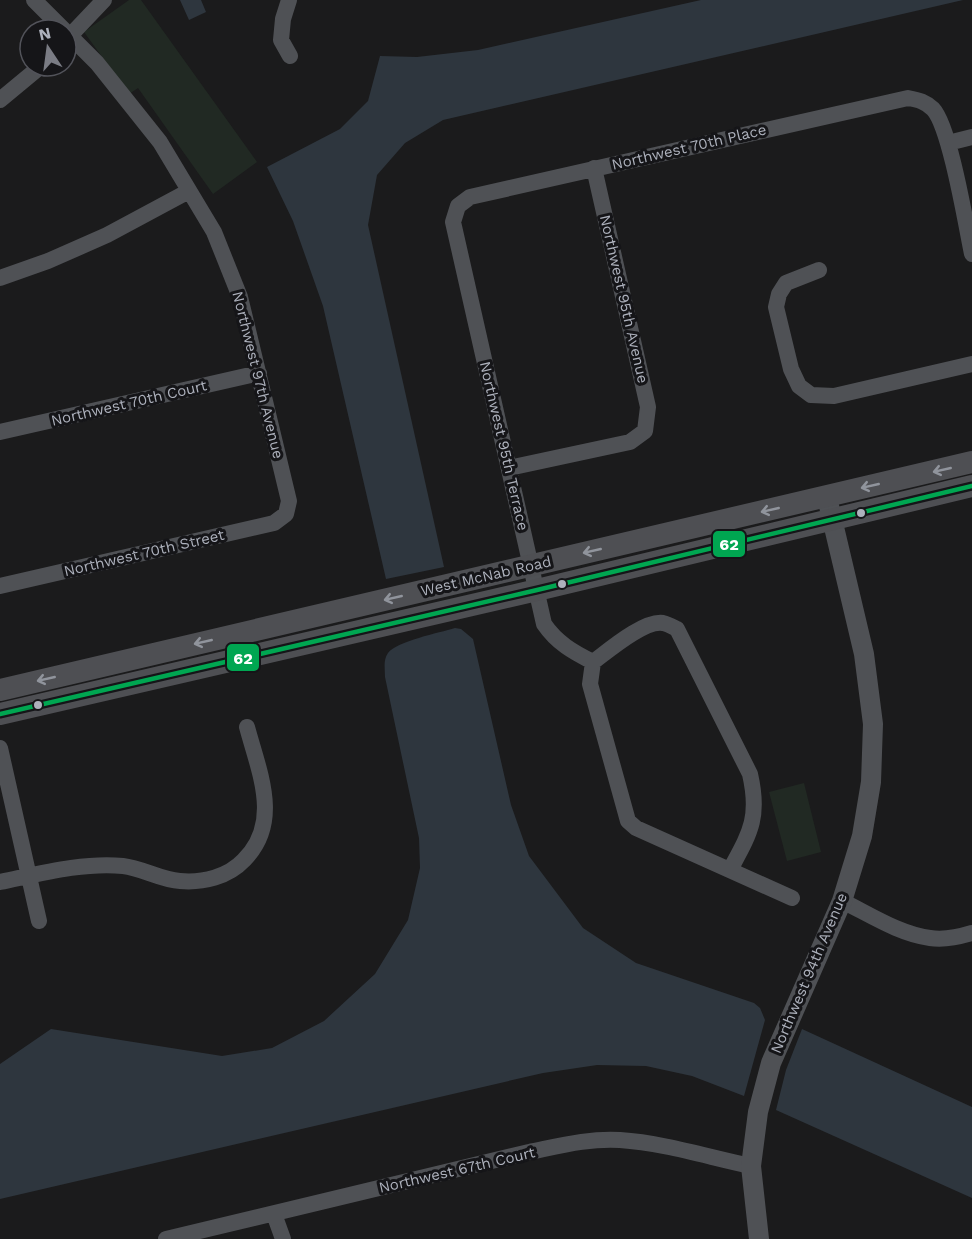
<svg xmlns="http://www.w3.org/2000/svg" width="972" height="1239" font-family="'Work Sans',sans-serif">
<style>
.green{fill:#212923}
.water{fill:#2e363e}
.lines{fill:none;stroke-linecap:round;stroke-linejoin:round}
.minor{stroke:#4f5155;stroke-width:16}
.tertiary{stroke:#4f5155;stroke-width:20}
.secondary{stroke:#4e4f53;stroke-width:22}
.bus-1-casing{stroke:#151518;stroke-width:9}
.bus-1{stroke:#00a651;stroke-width:4.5}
.oneway{stroke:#90949c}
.bus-dot{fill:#adb1bc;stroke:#151518;stroke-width:2}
.labels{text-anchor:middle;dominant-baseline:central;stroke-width:6;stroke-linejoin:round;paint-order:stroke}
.street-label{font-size:15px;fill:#adb1bc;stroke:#151518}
.line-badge{stroke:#151518;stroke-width:2}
.badge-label{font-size:16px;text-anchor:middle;font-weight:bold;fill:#fff}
</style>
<rect width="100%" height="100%" fill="#1b1b1c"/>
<!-- green -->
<path class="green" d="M 129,0 L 141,0 L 257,162 L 213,194 L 138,88 L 129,94 L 84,32 Z
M 804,783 L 821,852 L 787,861 L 769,792 Z"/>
<!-- water -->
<path class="water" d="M 180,0 L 201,0 L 206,12 L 189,20 Z
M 701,0 L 963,0 L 443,120 L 405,143 L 377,175 L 368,225 L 444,567 L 386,579 L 323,306 L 293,221 L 267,167 L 340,129 L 368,101 L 380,56 L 417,57 L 478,50 Z
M 455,628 L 461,629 L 473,639 L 511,805 L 529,856 L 583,928 L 636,963 L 754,1003 L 760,1008 L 765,1020 L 744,1096 L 692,1076 L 646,1066 L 597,1065 L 543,1073 L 0,1199 L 0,1064 L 51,1029 L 222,1056 L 272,1048 L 324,1021 L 375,974 L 408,920 L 420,868 L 419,838 L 385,677 C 385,669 383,660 388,653 C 397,641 439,633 455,628 Z
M 802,1029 L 972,1107 L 972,1198 L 776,1110 L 786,1070 Z"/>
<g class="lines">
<!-- minor -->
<path class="minor" d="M 34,0 L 64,30
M 289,0 L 283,19 L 281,40 L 290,56
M 66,40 L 104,0
M 0,100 L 41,66
M 948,143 L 972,137
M 819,270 L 786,283 L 779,294 L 776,307 L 791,369 L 799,386 L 811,395 L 834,396 L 972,364
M 0,278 L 48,261 L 107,235 L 189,191
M 0,432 L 259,373
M 509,468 L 630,442 L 645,431 L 648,407 L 594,168
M 0,586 L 274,523 L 286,514 L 289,501 L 240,297 L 214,232 L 160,142 L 97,63 L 66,32
M 593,662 C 573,652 557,643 544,624 L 453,222 L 458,206 L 470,197 L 908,98 C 919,100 926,102 933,109 C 950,127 966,225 972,254
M 0,748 L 39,921
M 730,870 C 750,833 760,818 750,774 L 677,629 C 673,627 668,624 663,623 C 644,620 608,651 593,662 L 590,684 L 628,821 L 636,828 L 792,898
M 0,882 C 39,874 83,862 123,866 C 142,868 161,880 180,881 C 203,883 228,877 244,860 C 282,822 259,772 247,727
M 842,901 C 869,914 899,934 930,938 C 943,940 959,937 972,933
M 274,1214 L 283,1239
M 166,1239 L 529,1152 C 559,1146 590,1138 620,1140 C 664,1143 708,1157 751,1166"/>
<!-- tertiary -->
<path class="tertiary" d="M 759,1239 L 751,1166 L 758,1112 L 771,1063 L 842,901 L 862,836 L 871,782 L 873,724 L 864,654 L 829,506"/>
<!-- secondary -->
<path class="secondary" d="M 0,690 L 972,462
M 0,714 L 537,590 L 972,486"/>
<defs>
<path id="bus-1" d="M 0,714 L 537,590 L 972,486"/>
</defs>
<!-- bus-1 casing -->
<use href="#bus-1" class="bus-1-casing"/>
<!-- bus-1 -->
<use href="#bus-1" class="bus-1"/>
</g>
<!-- one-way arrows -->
<defs><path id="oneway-shaft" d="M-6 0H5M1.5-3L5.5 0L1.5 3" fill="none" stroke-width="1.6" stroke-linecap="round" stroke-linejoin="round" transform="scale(1.5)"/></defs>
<g class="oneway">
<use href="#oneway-shaft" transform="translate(942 470) rotate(167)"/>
<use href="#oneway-shaft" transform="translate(870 486) rotate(167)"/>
<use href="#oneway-shaft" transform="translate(770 510) rotate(167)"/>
<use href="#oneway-shaft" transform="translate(592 551) rotate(167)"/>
<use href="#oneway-shaft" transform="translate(393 598) rotate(167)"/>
<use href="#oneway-shaft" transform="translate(203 642) rotate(167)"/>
<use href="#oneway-shaft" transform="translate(46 679) rotate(167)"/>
</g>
<!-- markers -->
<g class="bus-dot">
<circle cx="861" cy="513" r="5"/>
<circle cx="562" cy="584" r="5"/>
<circle cx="38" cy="705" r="5"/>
</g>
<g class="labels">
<!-- street labels -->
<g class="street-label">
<text transform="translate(689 147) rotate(-13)">Northwest 70th Place</text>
<text transform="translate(624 299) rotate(77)">Northwest 95th Avenue</text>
<text transform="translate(258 375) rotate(76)">Northwest 97th Avenue</text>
<text transform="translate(129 403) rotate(-13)">Northwest 70th Court</text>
<text transform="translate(504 446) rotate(77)">Northwest 95th Terrace</text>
<text transform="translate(144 553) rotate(-13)">Northwest 70th Street</text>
<text transform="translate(486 576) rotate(-13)">West McNab Road</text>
<text transform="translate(809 973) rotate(-67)">Northwest 94th Avenue</text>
<text transform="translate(457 1170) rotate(-13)">Northwest 67th Court</text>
</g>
</g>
<g class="line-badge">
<rect x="712" y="530" width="34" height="28" rx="6" fill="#00a651"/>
<rect x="226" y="643" width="34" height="29" rx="6" fill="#00a651"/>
</g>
<g class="badge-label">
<text x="729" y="550">62</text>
<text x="243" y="664">62</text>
</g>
<!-- north arrow -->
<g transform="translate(48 48) rotate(347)"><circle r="28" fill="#151518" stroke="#52535a" stroke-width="1.5"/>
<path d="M0-4.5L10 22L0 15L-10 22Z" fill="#7a7c84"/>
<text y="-9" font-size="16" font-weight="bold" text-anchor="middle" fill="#adb1bc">N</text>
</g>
</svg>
